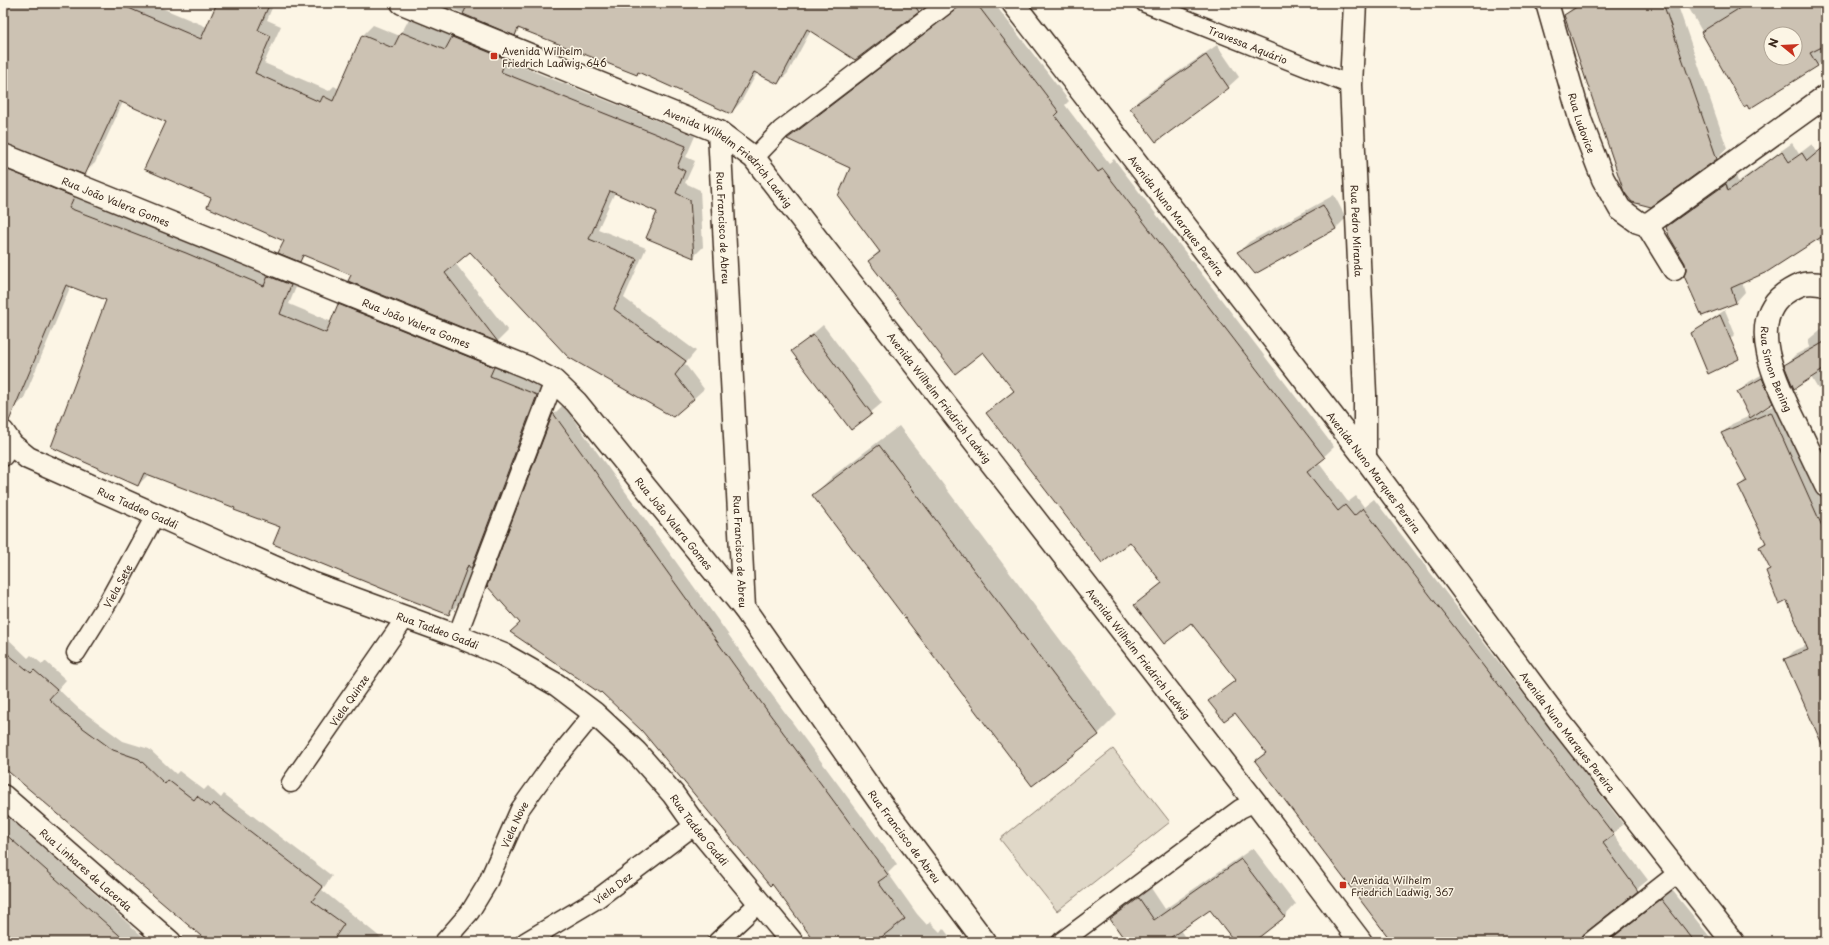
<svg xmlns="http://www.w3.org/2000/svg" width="1829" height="945" font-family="'Playpen Sans',sans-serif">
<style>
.garden{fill:#e0d8c8;stroke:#8e8173}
.shadow{fill:#0003;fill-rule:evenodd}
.building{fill:#ccc2b3;stroke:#3b2a1e;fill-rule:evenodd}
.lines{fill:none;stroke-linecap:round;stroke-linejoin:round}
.lane-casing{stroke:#3b2a1e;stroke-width:21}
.street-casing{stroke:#3b2a1e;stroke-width:25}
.secondary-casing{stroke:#3b2a1e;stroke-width:25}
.lane{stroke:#fcf5e5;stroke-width:18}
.street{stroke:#fcf5e5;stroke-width:22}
.secondary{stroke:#fcf5e5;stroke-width:22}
.poi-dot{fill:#c8321e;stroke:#fcf5e5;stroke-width:1.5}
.labels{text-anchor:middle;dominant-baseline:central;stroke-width:3;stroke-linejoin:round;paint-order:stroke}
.street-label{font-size:10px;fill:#3b2a1e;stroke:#fcf5e5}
.poi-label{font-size:10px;fill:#3b2a1e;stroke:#fcf5e5;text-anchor:start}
</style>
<rect width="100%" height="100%" fill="#fcf5e5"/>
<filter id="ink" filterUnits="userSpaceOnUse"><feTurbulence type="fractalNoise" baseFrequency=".025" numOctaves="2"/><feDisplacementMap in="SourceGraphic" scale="8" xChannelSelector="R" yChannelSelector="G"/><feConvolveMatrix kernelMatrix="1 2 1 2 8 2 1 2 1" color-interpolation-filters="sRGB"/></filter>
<g filter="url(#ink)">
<!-- garden -->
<path class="garden" d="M 1113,749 L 1170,822 L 1057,911 L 1000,839 Z"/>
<!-- shadow -->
<path class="shadow" d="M 3,3 L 150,3 L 207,27 L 218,3 L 274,3 L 267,20 L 281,26 L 264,63 L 329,91 L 334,86 L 339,89 L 363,35 L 373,25 L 400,36 L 409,19 L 419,9 L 515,49 L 510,62 L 695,136 L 686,157 L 695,161 L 685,183 L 700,190 L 703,247 L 693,257 L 658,212 L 615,192 L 598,229 L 646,248 L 624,298 L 696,351 L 685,364 L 704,389 L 693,399 L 470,250 L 455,263 L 508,331 L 498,341 L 349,280 L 352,274 L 305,255 L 300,261 L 285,241 L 212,198 L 167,121 L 123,102 L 95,163 L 84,173 L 3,142 Z
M 438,3 L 929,3 L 855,59 L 811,30 L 788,73 L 778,83 L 757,73 L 741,102 L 731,113 L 639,71 L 521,28 L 515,34 Z
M 959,3 L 994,3 L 1069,101 L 1065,105 L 1109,163 L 1114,159 L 1334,447 L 1318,462 L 1348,502 L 1356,496 L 1364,507 L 1374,499 L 1623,824 L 1613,834 L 1648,880 L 1590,927 L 1591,938 L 1597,942 L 1393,942 L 1256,761 L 1266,751 L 1235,711 L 1210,701 L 1236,679 L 1191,622 L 1136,605 L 1162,582 L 1131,541 L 987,413 L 1014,390 L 983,351 L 869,261 L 880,250 L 852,167 L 789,139 L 798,129 L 957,8 Z
M 1578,3 L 1677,3 L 1727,148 L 1717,158 L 1565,15 Z
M 1686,3 L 1826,3 L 1826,44 L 1822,46 L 1826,56 L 1817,66 L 1744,106 ZM 1771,34 L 1795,34 L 1795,58 L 1771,58 Z
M 1217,45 L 1239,77 L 1228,87 L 1156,140 L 1131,108 L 1141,98 Z
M 1792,143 L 1799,154 L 1812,144 L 1817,152 L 1826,145 L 1826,250 L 1817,239 L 1742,282 L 1745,292 L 1736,302 L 1688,269 L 1667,227 L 1677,217 L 1736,175 L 1738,182 Z
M 3,152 L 301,275 L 289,304 L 332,322 L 339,305 L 349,295 L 547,385 L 481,557 L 474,564 L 459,603 L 449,614 L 281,527 L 236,507 L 149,474 L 138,485 L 107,300 L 71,285 L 24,398 L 14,407 L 3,384 Z
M 1334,195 L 1346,218 L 1336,228 L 1239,252 L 1249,242 Z
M 1725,310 L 1735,334 L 1730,339 L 1692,333 Z
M 823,325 L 882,403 L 851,429 L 792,352 Z
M 1826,325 L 1826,399 L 1820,388 L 1818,389 L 1811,377 L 1786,365 L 1795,355 L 1810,347 L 1808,340 Z
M 1773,368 L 1782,392 L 1772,402 L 1760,411 L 1781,403 L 1812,460 L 1826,498 L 1826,750 L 1785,660 L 1795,650 L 1807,645 L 1787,600 L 1767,571 L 1770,568 L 1760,547 L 1766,541 L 1739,486 L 1747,478 L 1722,433 L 1732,424 L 1750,416 L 1739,392 L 1749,382 Z
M 563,405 L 761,680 L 897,864 L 888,873 L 917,914 L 927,925 L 930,922 L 940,932 L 943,928 L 953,941 L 956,939 L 959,942 L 816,942 L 772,883 L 642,730 L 601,690 L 521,622 L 488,586 L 554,414 Z
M 899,426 L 1117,715 L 1098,734 L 814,495 L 833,476 Z
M 3,634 L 28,658 L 31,655 L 42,664 L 45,661 L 66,680 L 58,689 L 78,708 L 123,741 L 149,749 L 176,774 L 179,771 L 204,790 L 208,786 L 221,798 L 224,794 L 332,876 L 322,890 L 386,942 L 210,942 L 194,930 L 196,928 L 3,765 Z
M 3,812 L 149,942 L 3,942 Z
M 1253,848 L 1296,904 L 1285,916 L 1251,942 L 1236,942 L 1210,908 L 1180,930 L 1188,942 L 1127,942 L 1111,919 L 1123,908 L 1151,888 L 1165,909 Z
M 1672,890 L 1714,942 L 1597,942 L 1608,940 Z"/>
<!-- building -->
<path class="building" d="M 3,3 L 117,3 L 201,39 L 217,3 L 270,3 L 258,30 L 271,36 L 255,73 L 320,102 L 323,96 L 333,101 L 362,35 L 393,48 L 401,32 L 445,50 L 452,37 L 506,59 L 501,72 L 686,146 L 677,167 L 685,171 L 676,193 L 690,200 L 694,258 L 646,238 L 657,212 L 610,191 L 589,239 L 637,259 L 614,309 L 686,361 L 675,375 L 694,399 L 673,417 L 568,357 L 470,252 L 445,273 L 498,342 L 348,281 L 351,275 L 303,255 L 300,262 L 278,253 L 284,241 L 207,207 L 211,198 L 144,169 L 166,122 L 119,101 L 85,175 L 3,143 Z
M 458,3 L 913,3 L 919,12 L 855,60 L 807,29 L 778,84 L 754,72 L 731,114 L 638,72 L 637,75 L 518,28 L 515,36 L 463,14 L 466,8 L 458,5 Z
M 964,3 L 976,3 L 1059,112 L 1055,116 L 1098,172 L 1103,169 L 1325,458 L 1307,472 L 1338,511 L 1345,505 L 1354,516 L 1363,508 L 1614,835 L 1603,843 L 1638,891 L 1584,934 L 1580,942 L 1392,942 L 1255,761 L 1266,753 L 1235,713 L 1224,721 L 1208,701 L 1236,680 L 1191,623 L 1164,644 L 1134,605 L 1162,583 L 1130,542 L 1102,563 L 986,413 L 1014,391 L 983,352 L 955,374 L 868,261 L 880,252 L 838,196 L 850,168 L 787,139 Z
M 1583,3 L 1663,3 L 1717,159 L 1651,207 L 1632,202 L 1624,192 L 1564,15 Z
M 1748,3 L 1820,3 L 1826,13 L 1826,45 L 1810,53 L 1818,66 L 1749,109 L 1747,105 L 1744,107 L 1701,32 ZM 1771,34 L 1795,34 L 1795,58 L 1771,58 Z
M 1206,55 L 1229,88 L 1156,142 L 1130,108 Z
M 1826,145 L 1826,234 L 1767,272 L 1731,288 L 1736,303 L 1702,316 L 1684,276 L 1686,269 L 1685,263 L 1669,236 L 1666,227 L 1726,184 L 1728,191 L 1782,151 L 1789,162 L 1802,153 L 1807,161 Z
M 3,168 L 74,197 L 69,208 L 186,253 L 264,286 L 268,276 L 291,285 L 280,314 L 326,333 L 338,304 L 494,367 L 490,376 L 537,395 L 471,569 L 468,565 L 449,615 L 405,598 L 273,544 L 280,527 L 234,510 L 235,508 L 144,473 L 138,486 L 51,447 L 106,300 L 66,285 L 9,421 L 3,420 Z
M 1323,205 L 1336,229 L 1255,274 L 1237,252 Z
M 1720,315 L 1739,359 L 1708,374 L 1691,333 Z
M 813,335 L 872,414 L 851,430 L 791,351 Z
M 1826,341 L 1826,368 L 1794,389 L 1784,365 Z
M 1762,378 L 1773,403 L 1750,418 L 1737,392 Z
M 1771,412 L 1826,535 L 1826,753 L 1784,659 L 1808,650 L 1787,601 L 1779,605 L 1766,571 L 1770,569 L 1759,547 L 1766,543 L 1738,486 L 1747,481 L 1721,433 Z
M 553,413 L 752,690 L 888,875 L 878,882 L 905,919 L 875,942 L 815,942 L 772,884 L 770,886 L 642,731 L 601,692 L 600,693 L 510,632 L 520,623 L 487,586 Z
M 879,445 L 1099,735 L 1032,786 L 812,495 Z
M 3,650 L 31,673 L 34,670 L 57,690 L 49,699 L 68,717 L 113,750 L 139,759 L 165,784 L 168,780 L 194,800 L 197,796 L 210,807 L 213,803 L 323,887 L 312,901 L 344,924 L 332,942 L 208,942 L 3,767 Z
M 3,832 L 55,878 L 127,942 L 3,942 Z
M 1241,859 L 1285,917 L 1253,942 L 1235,942 L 1210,910 L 1167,940 L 1169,942 L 1122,942 L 1125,940 L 1110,919 L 1139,898 L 1154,920 Z
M 1661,899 L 1695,942 L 1607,942 Z"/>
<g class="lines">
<defs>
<g id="lane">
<path id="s1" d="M 1145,3 L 1351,85"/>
<path d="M 754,158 L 781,130 L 948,3"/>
<path d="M 3,457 L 12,445"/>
<path d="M 457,636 L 554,381"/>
<path id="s2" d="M 76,653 L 108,602 L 155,516"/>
<path id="s3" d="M 291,783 L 406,617"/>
<path id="s4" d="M 444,942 L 470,912 L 487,884 L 520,809 L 550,767 L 594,713"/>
<path id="s5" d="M 525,942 L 597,899 L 695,825"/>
<path d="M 717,942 L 759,903"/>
<path d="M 1061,942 L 1240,809 L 1255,802"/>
<path d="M 1590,942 L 1679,872"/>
</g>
<g id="street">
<path id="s6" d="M 1013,3 L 1365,458 L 1560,722 L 1733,942"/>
<path id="s7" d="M 1355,3 L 1351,85 L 1365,394 L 1365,458"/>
<path id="s8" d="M 1547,3 L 1581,122 L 1603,179 L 1620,209 L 1638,222 L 1647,225 L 1674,269"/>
<path id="s9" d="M 719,132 L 744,608"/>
<path id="s10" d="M 3,155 L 527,367 L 554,381 L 576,402 L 744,608 L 879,801 L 985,942"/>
<path d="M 1647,225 L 1826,96"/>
<path id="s11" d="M 1826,285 C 1807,281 1800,283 1784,294 C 1744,324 1780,390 1796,423 C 1806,444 1816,465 1826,486"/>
<path id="s12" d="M 3,432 L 12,445 L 28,458 L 303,580 L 457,636 L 504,655 L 557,685 L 594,713 L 636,752 L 673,794 L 695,825 L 792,942"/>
<path id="s13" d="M 3,796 L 170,942"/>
</g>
<g id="secondary">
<path id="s14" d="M 402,3 L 719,132 L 754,158 L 1255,802 L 1361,942"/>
</g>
</defs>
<!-- lane casing -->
<use href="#lane" class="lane-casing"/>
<!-- street casing -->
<use href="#street" class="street-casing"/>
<!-- secondary casing -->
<use href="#secondary" class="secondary-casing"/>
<!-- lane -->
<use href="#lane" class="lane"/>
<!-- street -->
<use href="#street" class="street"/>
<!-- secondary -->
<use href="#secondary" class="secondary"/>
</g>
</g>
<!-- markers -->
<g class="poi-dot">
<rect x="490" y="52" width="8" height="8" rx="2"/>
<rect x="1339" y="881" width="8" height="8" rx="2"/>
</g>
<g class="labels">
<!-- street labels -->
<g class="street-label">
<text stroke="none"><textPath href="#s1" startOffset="111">Travessa Aquário</textPath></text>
<text stroke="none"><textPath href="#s8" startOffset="125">Rua Ludovice</textPath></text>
<text stroke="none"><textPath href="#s14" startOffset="365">Avenida Wilhelm Friedrich Ladwig</textPath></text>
<text stroke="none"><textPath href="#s10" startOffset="122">Rua João Valera Gomes</textPath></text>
<text stroke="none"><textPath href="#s6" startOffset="268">Avenida Nuno Marques Pereira</textPath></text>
<text stroke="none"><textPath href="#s9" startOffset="96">Rua Francisco de Abreu</textPath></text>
<text stroke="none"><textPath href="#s7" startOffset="228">Rua Pedro Miranda</textPath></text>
<text stroke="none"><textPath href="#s10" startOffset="446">Rua João Valera Gomes</textPath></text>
<text stroke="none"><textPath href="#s11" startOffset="127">Rua Simon Bening</textPath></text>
<text stroke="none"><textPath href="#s14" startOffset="689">Avenida Wilhelm Friedrich Ladwig</textPath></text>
<text stroke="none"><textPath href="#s6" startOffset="592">Avenida Nuno Marques Pereira</textPath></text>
<text stroke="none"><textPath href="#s12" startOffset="157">Rua Taddeo Gaddi</textPath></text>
<text stroke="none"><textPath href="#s10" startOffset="782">Rua João Valera Gomes</textPath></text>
<text stroke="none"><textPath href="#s9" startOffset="420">Rua Francisco de Abreu</textPath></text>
<text stroke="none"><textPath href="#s2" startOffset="79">Viela Sete</textPath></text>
<text stroke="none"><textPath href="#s12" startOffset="481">Rua Taddeo Gaddi</textPath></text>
<text stroke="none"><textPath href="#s14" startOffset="1013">Avenida Wilhelm Friedrich Ladwig</textPath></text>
<text stroke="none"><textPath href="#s3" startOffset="101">Viela Quinze</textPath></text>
<text stroke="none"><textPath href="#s6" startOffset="916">Avenida Nuno Marques Pereira</textPath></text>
<text stroke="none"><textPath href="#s4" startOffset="138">Viela Nove</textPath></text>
<text stroke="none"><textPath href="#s12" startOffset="817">Rua Taddeo Gaddi</textPath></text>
<text stroke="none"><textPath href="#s10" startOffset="1171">Rua Francisco de Abreu</textPath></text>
<text stroke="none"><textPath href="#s13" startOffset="111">Rua Linhares de Lacerda</textPath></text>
<text stroke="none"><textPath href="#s5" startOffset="103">Viela Dez</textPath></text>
</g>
<!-- poi labels -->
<g class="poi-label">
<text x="502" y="50">Avenida Wilhelm<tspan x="502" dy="12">Friedrich Ladwig, 646</tspan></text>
<text x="1351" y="879">Avenida Wilhelm<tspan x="1351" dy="12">Friedrich Ladwig, 367</tspan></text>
</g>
</g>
<!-- margin -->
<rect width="1829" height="945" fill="none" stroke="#fcf5e5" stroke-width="16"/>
<rect x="8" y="8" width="1813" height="929" fill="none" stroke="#3b2a1e" stroke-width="1.5" filter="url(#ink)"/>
<!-- north arrow -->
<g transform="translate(1783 46) rotate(288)"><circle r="19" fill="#fcf5e5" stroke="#afa495"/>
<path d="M0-3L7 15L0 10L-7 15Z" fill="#c8321e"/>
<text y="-6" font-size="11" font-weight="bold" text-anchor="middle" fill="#3b2a1e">N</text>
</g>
</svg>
